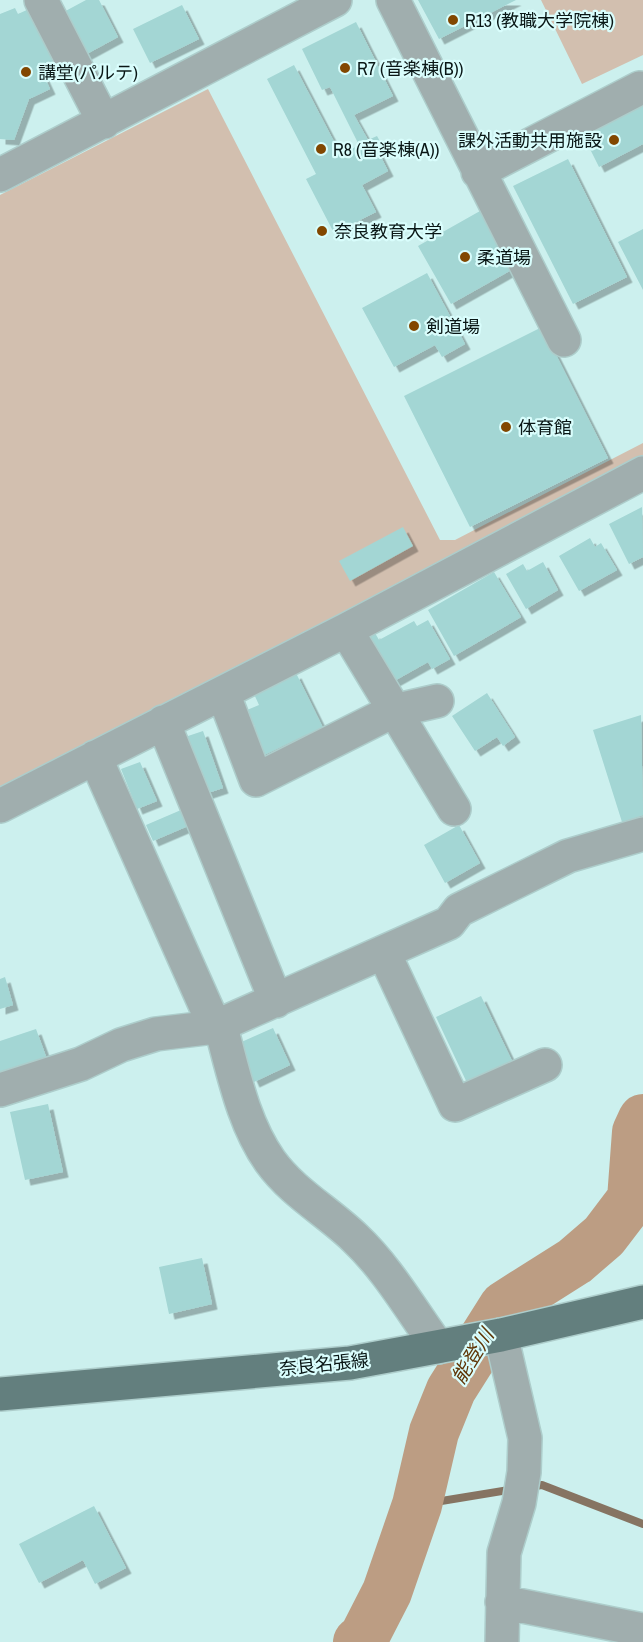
<svg xmlns="http://www.w3.org/2000/svg" width="643" height="1642" font-family="'Archivo Narrow','Noto Sans JP',sans-serif">
<style>
.green{fill:#d2bfaf}
.lines{fill:none;stroke-linecap:round;stroke-linejoin:round}
.stream{stroke:#867462;stroke-width:8}
.river{stroke:#bc9d83;stroke-width:50}
.building{fill:#a3d6d4;filter:url(#shadow)}
.minor-casing{stroke:#adcdcb;stroke-width:36}
.major-casing{stroke:#adcdcb;stroke-width:36}
.minor{stroke:#a0aeae;stroke-width:33}
.major{stroke:#637f7e;stroke-width:33}
.poi-dot{fill:#824700;stroke:#d9fdfc;stroke-width:2}
.labels{text-anchor:middle;dominant-baseline:central;stroke-width:4.5;stroke-linejoin:round;paint-order:stroke}
.poi-label{font-size:18px;fill:#091615;stroke:#d9fdfc;text-anchor:start}
.street-label{font-size:18px;fill:#091615;stroke:#d9fdfc}
.water-label{font-size:20px;font-style:italic;fill:#5f3506;stroke:#d9fdfc}
</style>
<defs>
<filter id="shadow"><feDropShadow dx="5.5" dy="5.5" stdDeviation="0" flood-color="#0004"/></filter>
</defs>
<rect width="100%" height="100%" fill="#ccf0ee"/>
<!-- green -->
<path class="green" d="M 541,0 L 643,0 L 643,55 L 582,84 Z
M 208,89 L 440,540 L 455,540 L 643,443 L 643,462 L 0,791 L 0,195 Z"/>
<g class="lines">
<!-- stream -->
<path class="stream" d="M 528,1487 L 542,1485 L 643,1524
M 417,1505 L 515,1489"/>
<!-- river -->
<path class="river" d="M 358,1642 L 364,1637 L 387,1592 L 417,1505 L 434,1432 L 451,1390 L 504,1306 L 575,1261 L 604,1236 L 632,1199 L 637,1132 L 643,1119"/>
</g>
<!-- building -->
<path class="building" d="M 86,0 L 99,0 L 118,37 L 83,56 L 60,14 Z
M 418,0 L 516,0 L 439,39 Z
M 182,5 L 199,39 L 150,63 L 133,29 Z
M 15,8 L 18,14 L 29,9 L 59,68 L 44,76 L 50,89 L 29,99 L 14,140 L 0,139 L 0,14 Z
M 356,22 L 393,96 L 354,115 L 368,140 L 377,136 L 383,147 L 378,151 L 388,171 L 362,185 L 376,212 L 334,233 L 306,179 L 316,174 L 267,79 L 294,65 L 341,155 L 359,145 L 330,87 L 322,90 L 302,49 Z
M 643,104 L 643,144 L 599,167 L 583,135 Z
M 568,159 L 627,277 L 573,304 L 513,186 Z
M 480,211 L 513,269 L 451,304 L 418,246 Z
M 643,229 L 643,290 L 618,242 Z
M 427,273 L 465,344 L 442,357 L 435,345 L 394,367 L 362,308 Z
M 542,327 L 608,458 L 470,527 L 404,396 Z
M 642,507 L 643,557 L 629,564 L 609,524 Z
M 403,527 L 413,546 L 350,581 L 339,561 Z
M 590,538 L 595,547 L 601,543 L 617,570 L 579,591 L 559,556 Z
M 543,562 L 558,590 L 526,609 L 506,574 L 523,564 L 527,571 Z
M 494,572 L 521,617 L 454,656 L 428,610 Z
M 428,620 L 450,659 L 432,669 L 428,662 L 387,685 L 362,641 L 375,633 L 379,640 L 414,621 L 417,626 Z
M 296,673 L 328,738 L 312,746 L 307,734 L 260,757 L 247,731 L 255,727 L 247,710 L 259,705 L 254,694 Z
M 487,693 L 515,737 L 503,746 L 497,737 L 475,751 L 452,716 Z
M 641,715 L 643,815 L 622,822 L 593,730 Z
M 203,731 L 223,788 L 202,795 L 182,738 Z
M 140,762 L 157,801 L 137,809 L 121,769 Z
M 181,810 L 188,826 L 153,841 L 146,825 Z
M 459,825 L 480,863 L 445,883 L 424,845 Z
M 5,977 L 13,1005 L 0,1009 L 0,979 Z
M 481,996 L 513,1063 L 468,1085 L 436,1017 Z
M 273,1028 L 290,1065 L 254,1082 L 237,1044 Z
M 36,1029 L 48,1062 L 0,1078 L 0,1041 Z
M 48,1104 L 63,1172 L 25,1180 L 10,1112 Z
M 202,1258 L 212,1304 L 169,1314 L 159,1267 Z
M 94,1506 L 126,1568 L 95,1584 L 83,1560 L 39,1583 L 19,1544 Z"/>
<g class="lines">
<defs>
<path id="minor" d="M 41,0 L 104,122
M 393,0 L 564,340
M 478,172 L 640,88
M 0,175 L 335,0
M 346,630 L 454,809
M 223,693 L 256,780 L 393,711 L 437,701
M 163,722 L 276,1001
M 95,757 L 215,1027
M 0,806 L 346,630 L 643,473
M 384,953 L 455,1105 L 545,1065
M 220,1024 C 233,1070 242,1121 270,1161 C 293,1193 327,1211 355,1238 C 388,1269 411,1310 438,1347
M 0,1090 L 81,1064 L 121,1045 L 156,1034 L 215,1027 L 449,923 L 459,910 L 568,856 L 643,834
M 501,1335 L 525,1438 L 524,1472 L 519,1503 L 504,1553 L 502,1642
M 502,1602 L 643,1630"/>
<path id="major" d="M 0,1394 L 350,1363 L 501,1335 L 643,1302"/>
</defs>
<!-- minor casing -->
<use href="#minor" class="minor-casing"/>
<!-- major casing -->
<use href="#major" class="major-casing"/>
<!-- minor -->
<use href="#minor" class="minor"/>
<!-- major -->
<use href="#major" class="major"/>
</g>
<!-- markers -->
<g class="poi-dot">
<circle cx="453" cy="20" r="6"/>
<circle cx="345" cy="68" r="6"/>
<circle cx="26" cy="72" r="6"/>
<circle cx="614" cy="140" r="6"/>
<circle cx="321" cy="149" r="6"/>
<circle cx="322" cy="231" r="6"/>
<circle cx="465" cy="257" r="6"/>
<circle cx="414" cy="326" r="6"/>
<circle cx="506" cy="427" r="6"/>
</g>
<g class="labels">
<!-- poi labels -->
<g class="poi-label">
<text x="465" y="20">R13 (教職大学院棟)</text>
<text x="357" y="68">R7 (音楽棟(B))</text>
<text x="38" y="72">講堂(パルテ)</text>
<text x="602" y="140" text-anchor="end">課外活動共用施設</text>
<text x="333" y="149">R8 (音楽棟(A))</text>
<text x="334" y="231">奈良教育大学</text>
<text x="477" y="257">柔道場</text>
<text x="426" y="326">剣道場</text>
<text x="518" y="427">体育館</text>
</g>
<!-- street labels -->
<g class="street-label">
<text transform="translate(324 1364) rotate(-6)">奈良名張線</text>
</g>
<!-- water labels -->
<g class="water-label">
<text transform="translate(472 1356) rotate(-58)">能登川</text>
</g>
</g>
</svg>
